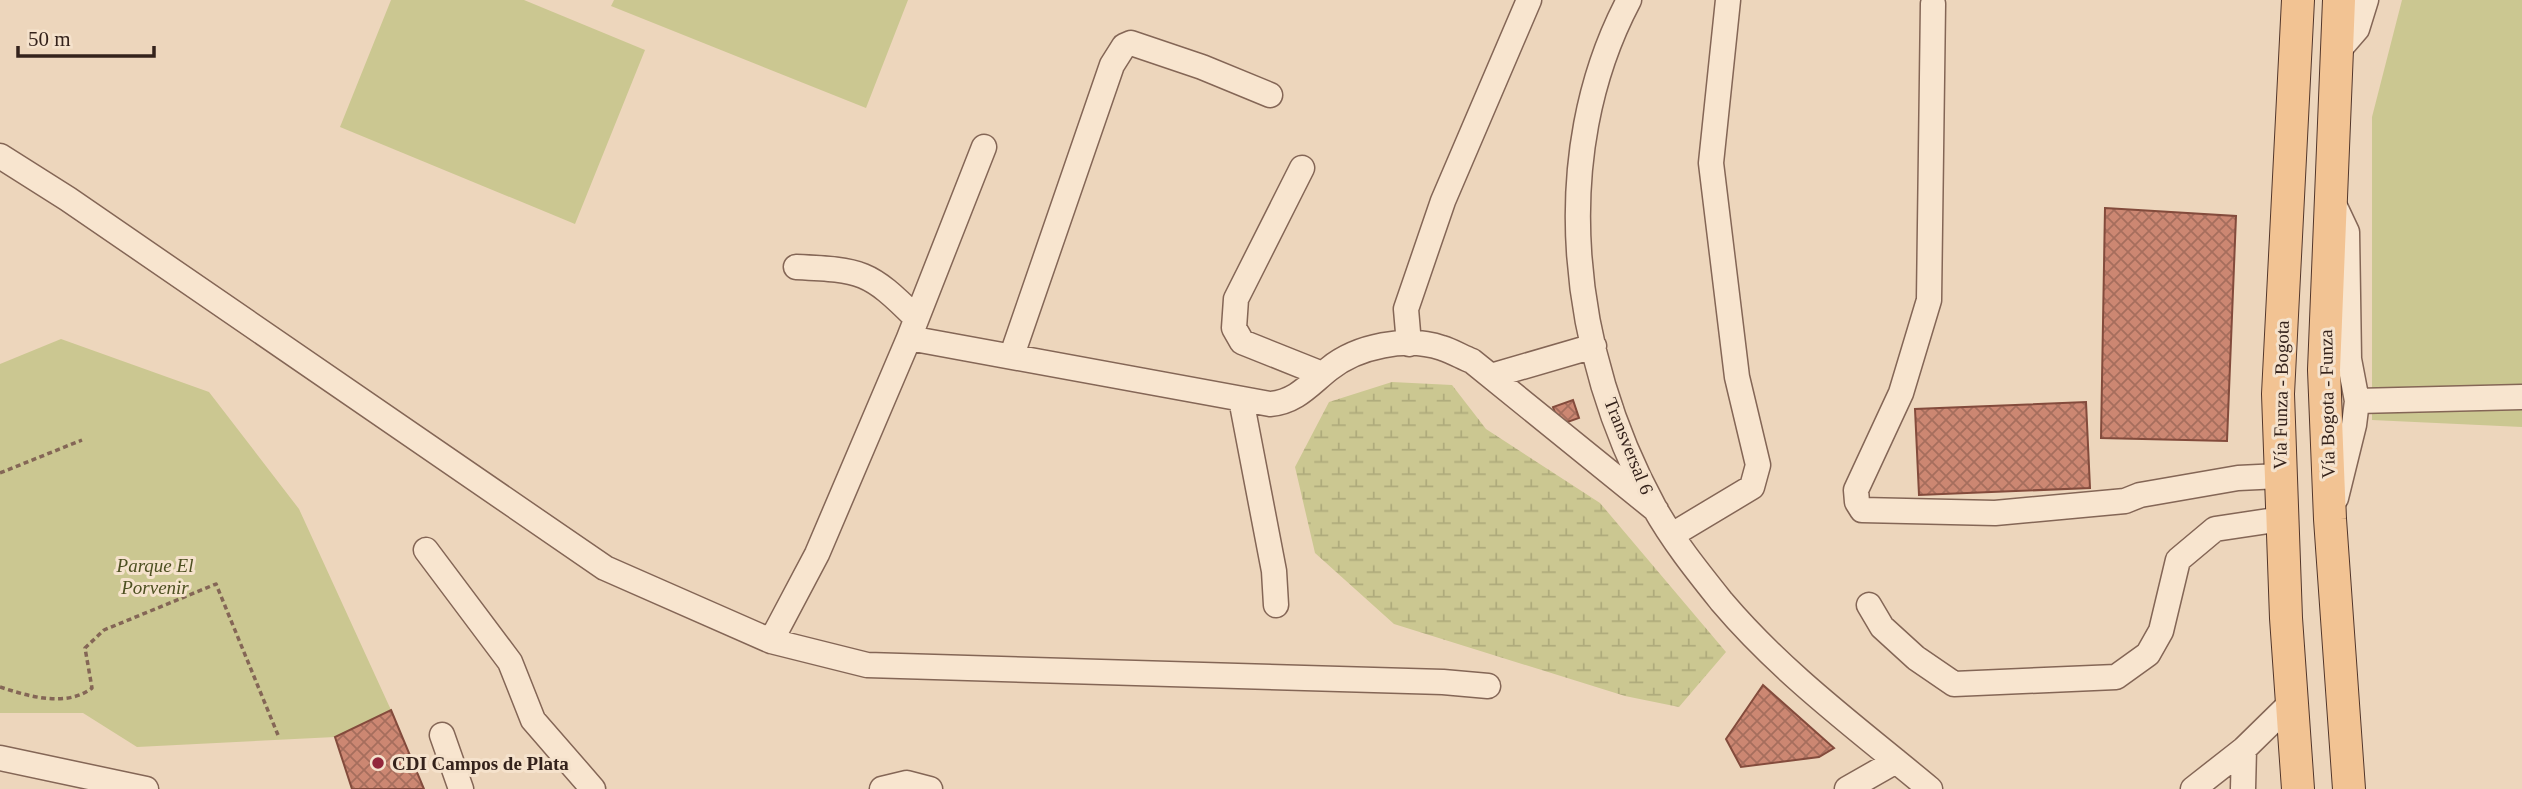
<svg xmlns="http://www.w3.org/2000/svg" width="2522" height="789" font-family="Georgia,serif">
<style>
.green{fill:#cbc791}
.wetland{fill:url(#wetland-marsh)}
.building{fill:url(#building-cross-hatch);stroke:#834b3c;stroke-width:2}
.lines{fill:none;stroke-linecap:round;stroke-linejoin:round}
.minor-casing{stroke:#846656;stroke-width:27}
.major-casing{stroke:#52362b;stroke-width:34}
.path{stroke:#846656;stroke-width:3.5;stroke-dasharray:5 3.5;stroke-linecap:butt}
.minor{stroke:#f8e5cf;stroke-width:24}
.major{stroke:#f2c393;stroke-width:32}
.poi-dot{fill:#93263b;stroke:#f5e2cc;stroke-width:2.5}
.labels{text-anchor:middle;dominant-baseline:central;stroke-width:6;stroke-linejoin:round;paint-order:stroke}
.street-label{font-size:19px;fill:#34221b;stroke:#f5e2cc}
.park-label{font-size:19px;font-style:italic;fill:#4d5021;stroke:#f5e2cc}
.poi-label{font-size:19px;font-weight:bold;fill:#34221b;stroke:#f5e2cc;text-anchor:start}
</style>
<defs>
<pattern id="wetland-marsh" width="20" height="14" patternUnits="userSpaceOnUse" patternTransform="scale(1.75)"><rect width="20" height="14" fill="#cbc791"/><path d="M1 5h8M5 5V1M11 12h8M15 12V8" fill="none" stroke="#afab7c"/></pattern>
<pattern id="building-cross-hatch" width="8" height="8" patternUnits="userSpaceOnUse" patternTransform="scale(1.75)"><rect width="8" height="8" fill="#cc8772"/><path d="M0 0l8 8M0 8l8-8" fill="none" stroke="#a66e5d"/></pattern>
</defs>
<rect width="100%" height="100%" fill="#edd6bc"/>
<!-- green -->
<path class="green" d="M 391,0 L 524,0 L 645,50 L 575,224 L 340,127 Z
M 614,0 L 908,0 L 866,108 L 611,6 Z
M 2402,0 L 2522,0 L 2522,427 L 2372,420 L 2372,117 Z
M 61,339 L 209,392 L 299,509 L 391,710 L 335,737 L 137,747 L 83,713 L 0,713 L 0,364 Z"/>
<!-- wetland -->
<path class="wetland" d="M 1392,382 L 1452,385 L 1486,429 L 1600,503 L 1726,652 L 1679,707 L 1625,696 L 1394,624 L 1315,553 L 1295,467 L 1329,402 Z"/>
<!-- building -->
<path class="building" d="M 2105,208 L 2236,216 L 2227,441 L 2101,438 Z
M 1573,400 L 1579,418 L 1559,425 L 1553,407 Z
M 2086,402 L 2090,488 L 1919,495 L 1915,409 Z
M 1763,685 L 1834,748 L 1819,757 L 1741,767 L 1726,739 Z
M 391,710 L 424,789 L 352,789 L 335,737 Z"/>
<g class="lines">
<defs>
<path id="minor" d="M 1629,0 C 1546,157 1571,355 1654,507 C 1673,541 1698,572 1722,602 C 1783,674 1858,729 1930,789
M 1933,4 L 1929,300 L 1901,393 L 1856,490 L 1857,502 L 1862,510 L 1995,513 L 2125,501 L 2140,495 L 2238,478 L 2280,476
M 2338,51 L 2357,29 L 2366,0
M 0,156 L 68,199 L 605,568 L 771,641 L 867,665 L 1443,682 L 1488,686
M 1302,168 L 1236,299 L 1234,328 L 1242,342 L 1322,374
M 2331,198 L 2347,232 L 2349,359 L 2357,401 L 2354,425 L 2336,498
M 796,267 C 862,270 869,271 916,318
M 909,338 L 984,147
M 1409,344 L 1406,309 L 1443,201 L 1529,0
M 1012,355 L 1112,65 L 1124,46 L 1131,43 L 1202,67 L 1270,95
M 1491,376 L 1594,346
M 1241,399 L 1274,571 L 1276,605
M 2357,401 L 2522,397
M 1672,535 L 1752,487 L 1758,465 L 1737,377 L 1711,163 L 1728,0
M 426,550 L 510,662 L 533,720 L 593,789
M 1869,605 L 1882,627 L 1916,658 L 1954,684 L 2116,677 L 2148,654 L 2161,631 L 2178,560 L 2215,529 L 2282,519
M 771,641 L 817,554 L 909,338 L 1270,404 C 1296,402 1310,384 1329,369 C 1357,346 1407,336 1442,348 C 1452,351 1462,357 1472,361 L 1656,510
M 442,735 L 461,789
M 0,758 L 146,789
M 882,789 L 907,783 L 930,789
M 1847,789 L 1896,761
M 2193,789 L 2244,749 L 2291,703
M 2243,789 L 2244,749"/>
<path id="major" d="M 2298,0 L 2278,394 L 2286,618 L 2298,789
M 2339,0 L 2324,370 L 2330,519 L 2349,789"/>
</defs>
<!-- minor casing -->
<use href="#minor" class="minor-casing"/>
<!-- major casing -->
<use href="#major" class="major-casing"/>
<!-- path -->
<path class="path" d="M 0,473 L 82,440
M 0,687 C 28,696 66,708 92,688 L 85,648 L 104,630 L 216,584 L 278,735"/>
<!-- minor -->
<use href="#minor" class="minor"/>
<!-- major -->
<use href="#major" class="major"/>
</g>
<!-- markers -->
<circle class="poi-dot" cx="378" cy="763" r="7"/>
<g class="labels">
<!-- street labels -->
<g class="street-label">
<text transform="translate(2281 395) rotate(-89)">Vía Funza - Bogota</text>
<text transform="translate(2327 404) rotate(-91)">Vía Bogota - Funza</text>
<text transform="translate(1629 446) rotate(68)">Transversal 6</text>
</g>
<!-- park labels -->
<g class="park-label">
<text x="155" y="565">Parque El<tspan x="155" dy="22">Porvenir</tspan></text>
</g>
<!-- poi labels -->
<g class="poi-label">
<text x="392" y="763">CDI Campos de Plata</text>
</g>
</g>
<!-- scale -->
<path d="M18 46v10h136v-10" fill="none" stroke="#34221b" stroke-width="3.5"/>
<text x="28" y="46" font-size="21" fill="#34221b" stroke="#f5e2cc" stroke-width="5" paint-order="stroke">50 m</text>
</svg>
